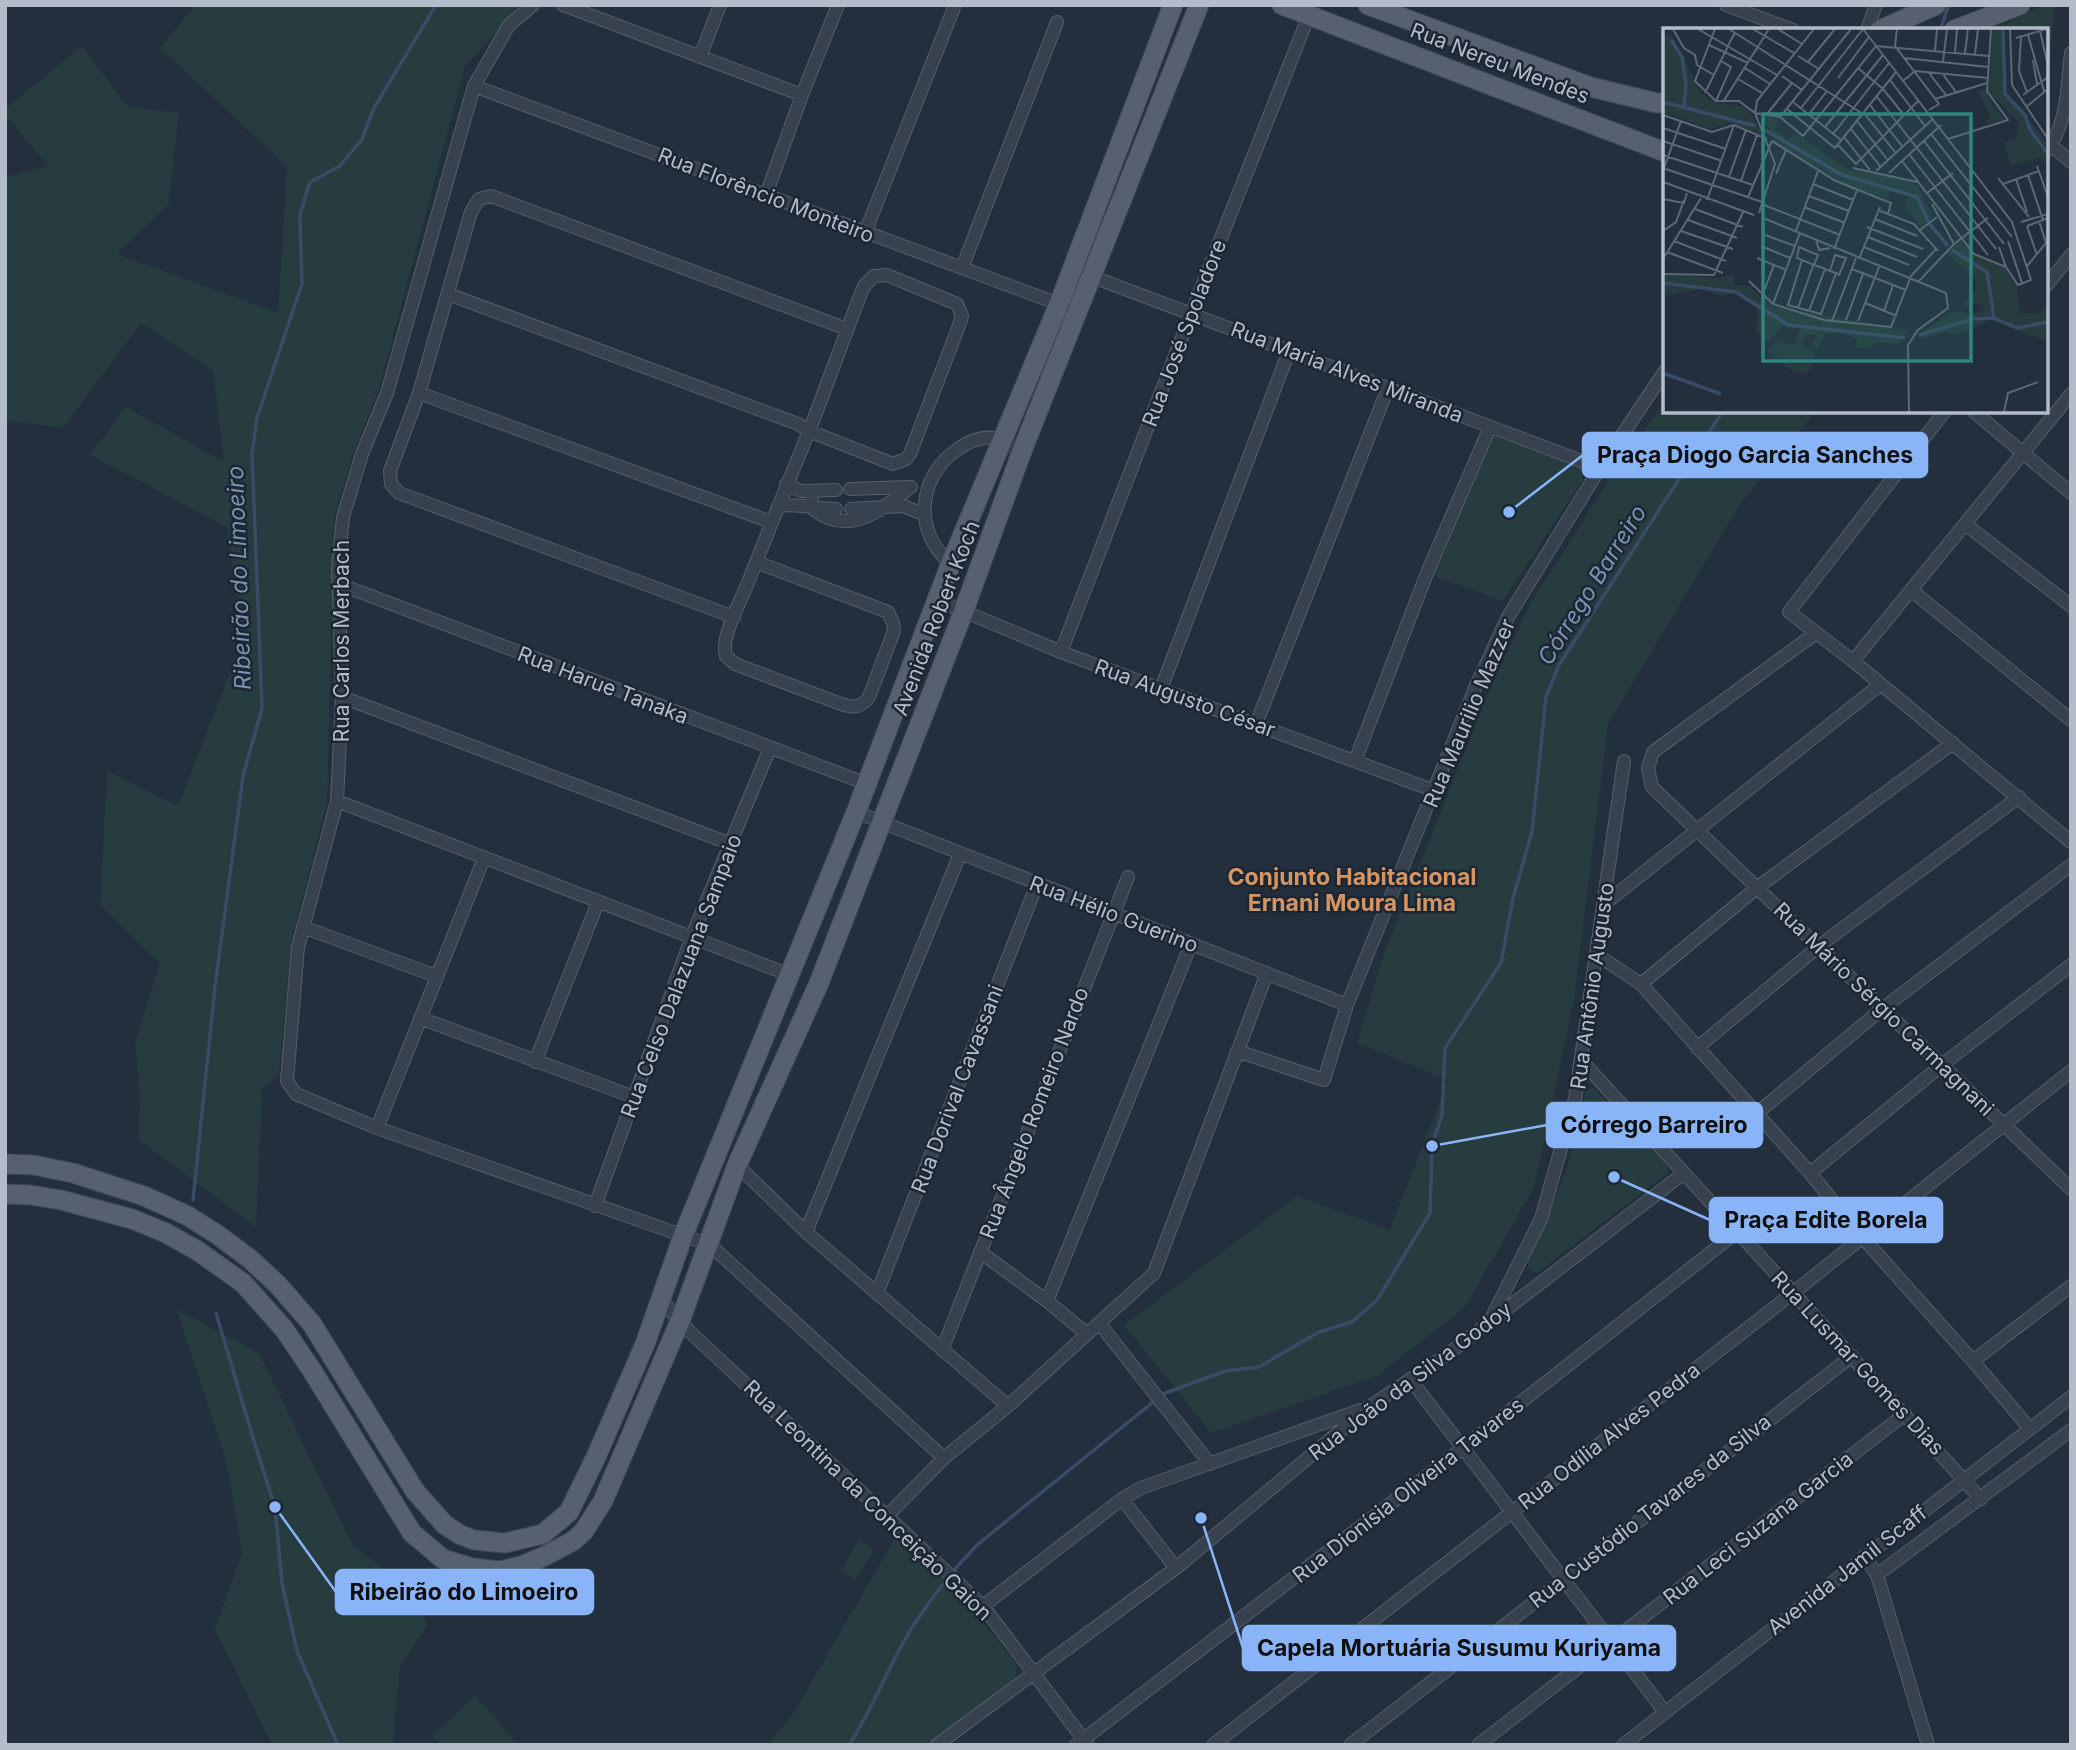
<svg xmlns="http://www.w3.org/2000/svg" width="2076" height="1750" font-family="Inter,sans-serif">
<style>
.green{fill:#263c3f}
.lines{fill:none;stroke-linecap:round;stroke-linejoin:round}
.stream{stroke:#394c67;stroke-width:3.5}
.street-casing{stroke:#565f6c;stroke-width:14}
.primary-casing{stroke:#414a57;stroke-width:21}
.street{stroke:#38414e;stroke-width:12}
.primary{stroke:#56606e;stroke-width:19}
.labels{text-anchor:middle;dominant-baseline:central;stroke-width:5;stroke-linejoin:round;paint-order:stroke}
.street-label{font-size:21px;fill:#b4bcc9;stroke:#1d2633}
.water-label{font-size:23px;font-style:italic;fill:#7c92b1;stroke:#1d2633}
.neighbourhood-label{font-size:23px;font-weight:bold;fill:#d59563;stroke:#1d2633}
.inset-river{fill:none;stroke:#394c67;stroke-width:3.5}
.inset-road{fill:none;stroke:#5e6776;stroke-width:2}
.view{fill:#308480;fill-opacity:0.15;stroke:#308480;stroke-width:3.5}
.inset-edge{fill:none;stroke:#b4bcc9;stroke-width:3.5}
.leader{fill:none;stroke:#8ab4f8;stroke-width:2.5}
.callout-dot{fill:#8ab4f8;stroke:#1d2633;stroke-width:2.5}
.callout{fill:#8ab4f8;stroke:#8ab4f8;stroke-width:2.5}
.callout-label{font-size:23px;text-anchor:middle;font-weight:bold;fill:#111}
</style>
<rect width="100%" height="100%" fill="#242f3e"/>
<!-- green -->
<path class="green" d="M 195,5 L 521,5 L 465,66 L 379,389 L 353,453 L 334,517 L 327,803 L 291,942 L 279,1074 L 262,1089 L 256,1227 L 139,1140 L 140,1093 L 135,1042 L 160,964 L 100,905 L 107,771 L 178,806 L 242,642 L 227,527 L 90,455 L 126,407 L 224,462 L 213,371 L 141,323 L 63,428 L 5,420 L 5,177 L 48,166 L 5,114 L 5,109 L 82,46 L 128,107 L 179,113 L 168,205 L 117,254 L 278,313 L 287,166 L 160,48 Z
M 2043,5 L 2055,5 L 2046,99 L 2046,30 L 1993,30 Z
M 1665,401 L 1665,411 L 1816,411 L 1739,506 L 1608,724 L 1574,1000 L 1534,1187 L 1465,1307 L 1377,1376 L 1211,1433 L 1124,1325 L 1297,1196 L 1390,1230 L 1448,1080 L 1357,1043 L 1384,954 L 1489,691 L 1532,601 L 1606,485 Z
M 1491,435 L 1583,468 L 1582,481 L 1503,601 L 1427,573 Z
M 1594,1088 L 1665,1161 L 1669,1172 L 1537,1273 L 1528,1267 L 1528,1259 L 1566,1172 L 1587,1089 Z
M 176,1309 L 259,1353 L 353,1546 L 385,1569 L 422,1610 L 427,1625 L 400,1667 L 394,1724 L 394,1745 L 272,1745 L 215,1629 L 242,1553 L 226,1460 Z
M 895,1538 L 960,1595 L 1017,1664 L 1016,1678 L 927,1745 L 767,1745 L 793,1714 Z
M 858,1540 L 874,1549 L 856,1580 L 841,1571 Z
M 475,1696 L 519,1745 L 441,1745 L 432,1736 Z"/>
<g class="lines">
<!-- stream -->
<path class="stream" d="M 1940,30 L 1949,5
M 193,1200 L 215,987 L 243,776 L 262,708 L 252,454 L 257,418 L 302,284 L 300,214 L 310,182 L 340,166 L 362,139 L 374,108 L 436,5
M 216,1313 L 253,1438 L 275,1507 L 282,1583 L 297,1651 L 338,1745
M 849,1745 C 874,1707 889,1664 913,1626 C 932,1597 953,1570 977,1545 L 1163,1394 L 1225,1371 L 1259,1367 L 1319,1332 L 1352,1322 L 1377,1300 L 1430,1213 L 1432,1146 L 1442,1114 L 1445,1048 L 1501,963 L 1513,898 L 1532,832 L 1546,697 L 1559,665 L 1723,411"/>
<defs>
<path id="street" d="M 533,5 L 509,25 L 474,86 L 387,393 L 362,454 L 343,517 L 338,569 L 342,697 L 337,801 L 298,947 L 287,1081 L 296,1094 L 377,1128 L 710,1245 L 944,1458
M 563,5 L 802,95
M 1726,5 L 1793,30
M 1867,30 L 1876,5
M 700,57 L 720,5
M 474,86 L 1064,306
M 2051,145 L 2071,162
M 2046,151 C 2068,125 2067,86 2071,53
M 766,195 L 802,95 L 838,5
M 865,233 L 955,5
M 962,268 L 1057,22
M 1093,277 L 1600,468
M 2046,286 L 2071,255
M 448,294 L 798,424 L 809,431 L 893,464 L 906,459 L 910,454 L 960,323 L 962,316 L 957,304 L 887,275 L 874,276 L 864,286 C 845,334 828,383 809,431 C 788,483 767,534 747,585 C 740,603 720,638 726,656 L 735,664 L 841,704 C 853,708 861,708 869,697 L 894,631 L 893,623 L 888,612 L 756,562
M 419,393 L 771,522
M 1945,411 L 1789,612 L 1853,661 L 2071,842
M 1973,411 L 2071,493
M 786,484 L 801,491 L 836,490
M 850,489 L 908,487
M 810,491 L 813,509 C 850,538 880,510 911,487
M 778,506 C 797,503 816,509 836,509
M 851,509 L 903,506 L 923,514
M 1965,524 L 2071,606
M 951,563 C 912,533 918,475 958,449 C 968,442 980,436 993,438 C 1003,440 1013,447 1022,451
M 339,584 L 867,784
M 1911,590 L 2071,720
M 937,600 L 1061,652 L 1435,791
M 734,617 L 399,493 L 391,484 L 390,471 L 419,393 L 471,212 L 479,199 L 491,196 L 847,329
M 1816,633 L 1653,752 L 1648,768 L 1652,787 L 2071,1189
M 1061,652 L 1191,314 L 1309,15
M 1853,661 L 2071,394
M 1161,689 L 1289,351
M 342,697 L 731,844
M 1256,724 L 1388,388
M 1355,761 L 1427,573 L 1490,427
M 337,801 L 790,975
M 856,812 L 1347,1005
M 1603,905 L 1881,684
M 303,927 L 436,976
M 1596,954 L 1641,984 L 1810,1173 L 1863,1238 L 1973,1361 L 2030,1429
M 1641,984 L 1758,887 L 1953,743
M 420,1018 L 634,1097
M 1697,1048 L 1819,946 L 2019,797
M 1237,1051 L 1324,1080 L 1347,1005 L 1475,688 L 1508,617 L 1600,468 L 1665,371
M 1581,1060 L 1981,1499
M 535,1062 L 598,902
M 1756,1114 L 1882,1009 L 2071,865
M 377,1128 L 484,858
M 737,1165 L 806,1232 L 1008,1406
M 1810,1173 L 1942,1065 L 2071,965
M 595,1206 L 692,936 L 770,748
M 806,1232 L 960,854
M 980,1252 L 1047,1301 L 1087,1334
M 877,1293 L 1037,884
M 661,1300 L 690,1332 L 983,1606 L 1087,1744
M 1047,1301 L 1191,944
M 1492,1317 L 1541,1219 L 1575,1099 L 1624,761
M 1099,1323 L 1210,1464
M 942,1350 L 1128,877
M 1973,1361 L 2071,1286
M 1410,1379 L 1665,1712
M 1122,1499 L 1176,1568
M 887,1516 L 944,1458 L 1008,1406 L 1154,1273 L 1267,973
M 1864,1556 L 1877,1575 L 1928,1745
M 1877,1575 L 2071,1430
M 983,1606 L 1122,1499 L 1141,1488 L 1360,1410
M 937,1745 L 1176,1568 L 1369,1407 L 1448,1354 L 1684,1173
M 1076,1745 L 1463,1448 L 1738,1231
M 1213,1745 L 1793,1293 L 2071,1071
M 1350,1745 L 1852,1356
M 1478,1745 L 1905,1414
M 1623,1745 L 2071,1397"/>
<path id="primary" d="M 1282,5 L 1665,152
M 1368,5 L 1591,87 L 1657,103 L 1665,103
M 1880,30 L 1936,5
M 1954,30 L 2020,5
M 5,1164 L 33,1165 L 73,1173 L 144,1196 L 188,1216 L 218,1235 L 250,1259 L 278,1285 L 312,1324 L 415,1491 L 445,1525 L 461,1535 L 474,1540 L 505,1543 L 543,1534 L 569,1512 L 596,1457 L 645,1344 L 683,1236 L 856,812 L 951,563 L 1059,304 L 1173,5
M 5,1194 L 31,1195 L 61,1200 L 132,1219 L 166,1233 L 198,1251 L 243,1283 L 284,1329 L 313,1372 L 412,1533 L 443,1559 L 473,1568 L 500,1571 L 521,1566 L 545,1556 L 573,1541 L 584,1531 L 603,1501 L 680,1321 L 737,1165 L 819,983 L 963,613 L 1022,451 L 1199,5"/>
</defs>
<!-- street casing -->
<use href="#street" class="street-casing"/>
<!-- primary casing -->
<use href="#primary" class="primary-casing"/>
<!-- street -->
<use href="#street" class="street"/>
<!-- primary -->
<use href="#primary" class="primary"/>
</g>
<g class="labels">
<!-- street labels -->
<g class="street-label">
<text transform="translate(1500 63) rotate(21)">Rua Nereu Mendes</text>
<text transform="translate(766 195) rotate(21)">Rua Florêncio Monteiro</text>
<text transform="translate(1184 333) rotate(-69)">Rua José Spoladore</text>
<text transform="translate(1347 372) rotate(21)">Rua Maria Alves Miranda</text>
<text transform="translate(936 618) rotate(-69)">Avenida Robert Koch</text>
<text transform="translate(341 641) rotate(-90)">Rua Carlos Merbach</text>
<text transform="translate(603 685) rotate(21)">Rua Harue Tanaka</text>
<text transform="translate(1185 698) rotate(20)">Rua Augusto César</text>
<text transform="translate(1469 713) rotate(-67)">Rua Maurilio Mazzer</text>
<text transform="translate(1114 914) rotate(21)">Rua Hélio Guerino</text>
<text transform="translate(681 976) rotate(-69)">Rua Celso Dalazuana Sampaio</text>
<text transform="translate(1592 986) rotate(-82)">Rua Antônio Augusto</text>
<text transform="translate(1884 1009) rotate(44)">Rua Mário Sérgio Carmagnani</text>
<text transform="translate(957 1089) rotate(-69)">Rua Dorival Cavassani</text>
<text transform="translate(1034 1113) rotate(-69)">Rua Ângelo Romeiro Nardo</text>
<text transform="translate(1858 1363) rotate(47)">Rua Lusmar Gomes Dias</text>
<text transform="translate(1410 1381) rotate(-37)">Rua João da Silva Godoy</text>
<text transform="translate(1609 1436) rotate(-38)">Rua Odília Alves Pedra</text>
<text transform="translate(1408 1490) rotate(-38)">Rua Dionísia Oliveira Tavares</text>
<text transform="translate(868 1500) rotate(44)">Rua Leontina da Conceição Gaion</text>
<text transform="translate(1650 1511) rotate(-38)">Rua Custódio Tavares da Silva</text>
<text transform="translate(1758 1528) rotate(-38)">Rua Leci Suzana Garcia</text>
<text transform="translate(1847 1570) rotate(-38)">Avenida Jamil Scaff</text>
</g>
<!-- water labels -->
<g class="water-label">
<text transform="translate(239 578) rotate(-92)">Ribeirão do Limoeiro</text>
<text transform="translate(1592 585) rotate(-58)">Córrego Barreiro</text>
</g>
<!-- neighbourhood labels -->
<g class="neighbourhood-label">
<text x="1352" y="877">Conjunto Habitacional<tspan x="1352" dy="26">Ernani Moura Lima</tspan></text>
</g>
</g>
<!-- overview -->
<g transform="translate(1663 28)">
<rect width="385" height="385" fill="#242f3e"/>
<path d="M 329,1 L 341,1 L 343,62 L 385,117 L 385,137 L 377,130 L 348,138 L 341,115 L 354,111 L 356,94 L 326,64 ZM 9,7 L 38,65 L 53,75 L 84,79 L 100,107 L 66,95 L 48,101 L 0,84 L 0,16 L 1,9 ZM 323,61 L 330,78 L 342,91 L 325,96 L 323,92 L 328,90 L 315,63 ZM 100,88 L 116,92 L 111,100 L 125,111 L 133,105 L 186,142 L 241,150 L 255,159 L 270,189 L 257,199 L 242,179 L 246,167 L 228,161 L 224,171 L 182,156 L 112,114 ZM 298,212 L 310,226 L 342,240 L 354,258 L 357,285 L 378,286 L 385,274 L 385,314 L 328,292 L 293,307 L 284,304 L 255,312 L 261,302 L 291,283 L 305,286 L 322,282 L 314,274 L 306,281 L 301,276 L 314,260 L 311,248 L 283,226 ZM 0,247 L 56,250 L 71,247 L 71,257 L 86,258 L 108,278 L 246,302 L 235,316 L 214,314 L 207,321 L 191,320 L 195,312 L 176,304 L 162,306 L 154,322 L 148,318 L 154,306 L 144,307 L 138,316 L 151,325 L 149,340 L 141,347 L 122,338 L 119,328 L 113,332 L 105,323 L 113,312 L 130,318 L 137,300 L 119,299 L 105,314 L 93,304 L 94,281 L 71,265 L 58,268 L 40,260 L 0,268 Z" fill="#263c3f"/>
<path class="inset-river" d="M 340,1 L 342,66 L 362,87 L 367,102 L 385,126M 8,12 L 19,29 L 23,57 L 21,79M 0,74 L 93,98M 102,102 L 179,147 L 254,169 L 266,195 L 285,218M 289,222 L 324,244 L 331,290M 0,255 L 73,264 L 125,297 L 242,310M 256,307 L 311,291 L 331,290 L 354,300 L 385,294M 0,345 L 58,366"/>
<path class="inset-road" d="M 10,1 L 21,20 L 32,27 L 34,37 L 51,47M 35,1 L 114,47M 52,1 L 32,53 L 53,73 L 76,73 L 92,85 L 117,89 L 140,108 L 213,18 L 326,28M 66,1 L 200,86M 90,1 L 131,25M 115,1 L 139,16M 200,1 L 349,194 L 368,252 L 355,257 L 343,239 L 311,226 L 239,133M 234,1 L 232,18 L 276,76 L 266,82M 347,1 L 349,57 L 385,111M 377,3 L 385,38M 365,7 L 381,63M 358,9 L 356,43 L 364,64M 353,10 L 383,1M 46,17 L 85,35M 272,22 L 274,1M 292,24 L 294,1M 302,25 L 305,1M 312,26 L 315,1M 135,28 L 156,41M 241,30 L 325,39M 370,32 L 374,56M 145,34 L 172,1M 280,34 L 284,1M 82,40 L 107,56M 195,40 L 220,61 L 241,87M 266,45 L 283,67M 279,45 L 293,64M 119,48 L 139,62M 175,50 L 206,9M 75,51 L 99,65M 227,52 L 262,98M 240,53 L 252,43 L 325,50M 42,65 L 72,4M 360,67 L 385,49M 214,69 L 333,221M 272,71 L 324,55M 53,73 L 68,39 L 58,33M 60,74 L 106,1M 130,74 L 178,112M 207,77 L 239,118M 363,79 L 385,61M 138,80 L 200,1M 124,81 L 172,120 L 233,44M 201,85 L 232,124M 104,86 L 129,55M 146,86 L 164,63M 0,87 L 49,104 L 71,97 L 104,111M 117,89 L 188,1M 194,93 L 224,131M 162,99 L 220,27M 0,100 L 63,121M 188,101 L 217,138M 170,106 L 226,35M 268,106 L 349,209M 181,109 L 207,142M 285,111 L 345,92 L 324,63 L 328,1M 0,113 L 59,133M 261,113 L 341,216M 175,117 L 193,136 L 255,73M 246,126 L 325,227M 0,127 L 90,157M 374,138 L 385,169M 0,140 L 99,174M 190,140 L 254,154M 0,143 L 18,93M 213,143 L 270,91M 226,145 L 278,97M 113,146 L 123,122M 365,147 L 380,192M 66,149 L 83,102M 335,150 L 366,189M 353,151 L 364,184M 78,153 L 94,107M 0,154 L 91,187M 150,156 L 190,172M 340,156 L 376,143M 264,165 L 290,145M 146,168 L 186,183M 85,169 L 109,113 L 173,153 L 228,175 L 225,186M 0,171 L 21,175 L 24,165M 44,172 L 71,97M 269,176 L 291,216M 101,177 L 177,207M 141,179 L 182,195M 32,181 L 80,199M 215,182 L 251,196 L 275,223M 96,185 L 112,136 L 92,85 L 94,73 L 151,1M 100,190 L 283,265 L 285,280 L 255,302 L 245,317 L 246,384M 212,191 L 254,208M 25,192 L 74,210M 358,194 L 385,186M 364,198 L 374,227M 364,198 L 385,190M 204,199 L 260,221M 257,202 L 274,189M 0,203 L 13,194 L 21,172M 18,203 L 70,221M 133,203 L 155,143M 102,207 L 132,218M 205,209 L 254,229M 153,211 L 156,222 L 167,220M 11,213 L 63,233M 345,213 L 359,255M 98,218 L 127,230M 201,219 L 246,237M 336,219 L 343,239M 171,221 L 194,162M 4,224 L 60,245M 94,230 L 123,242M 0,231 L 38,170M 196,231 L 217,179M 139,232 L 125,277 L 158,286 L 173,245M 364,238 L 383,215 L 376,193M 189,241 L 243,262M 0,246 L 51,247 L 81,182M 86,253 L 110,276 L 161,292 L 228,299 L 248,248 L 273,221M 255,254 L 291,216 L 325,190M 99,268 L 111,237M 202,275 L 234,288M 110,276 L 137,205M 135,280 L 150,238 L 151,237 L 155,227 L 136,219 L 134,230 L 151,237 L 157,239 L 167,243 L 173,245 L 176,247 L 183,230 L 172,227 L 167,243M 146,283 L 162,241M 221,283 L 230,257M 183,292 L 200,246M 169,293 L 193,230M 195,293 L 216,239M 341,384 L 345,365 L 375,354"/>
<path class="view" d="M 100,86 L 308,86 L 308,333 L 100,333 Z"/>
<rect width="385" height="385" class="inset-edge"/>
</g>
<!-- callouts -->
<path class="leader" d="M1509 512L1583 455M1432 1146L1547 1125M1614 1177L1710 1220M275 1507L336 1592M1201 1518L1243 1648"/>
<g class="callout-dot">
<circle cx="1509" cy="512" r="7"/>
<circle cx="1432" cy="1146" r="7"/>
<circle cx="1614" cy="1177" r="7"/>
<circle cx="275" cy="1507" r="7"/>
<circle cx="1201" cy="1518" r="7"/>
</g>
<g class="callout">
<rect x="1583" y="433" width="344" height="44" rx="7"/>
<rect x="1547" y="1103" width="215" height="44" rx="7"/>
<rect x="1710" y="1198" width="232" height="44" rx="7"/>
<rect x="336" y="1570" width="257" height="44" rx="7"/>
<rect x="1243" y="1626" width="432" height="44" rx="7"/>
</g>
<g class="callout-label">
<text x="1755" y="463">Praça Diogo Garcia Sanches</text>
<text x="1654" y="1133">Córrego Barreiro</text>
<text x="1826" y="1228">Praça Edite Borela</text>
<text x="464" y="1600">Ribeirão do Limoeiro</text>
<text x="1459" y="1656">Capela Mortuária Susumu Kuriyama</text>
</g>
<!-- border -->
<rect width="2076" height="1750" fill="none" stroke="#b4bcc9" stroke-width="14"/>
</svg>
